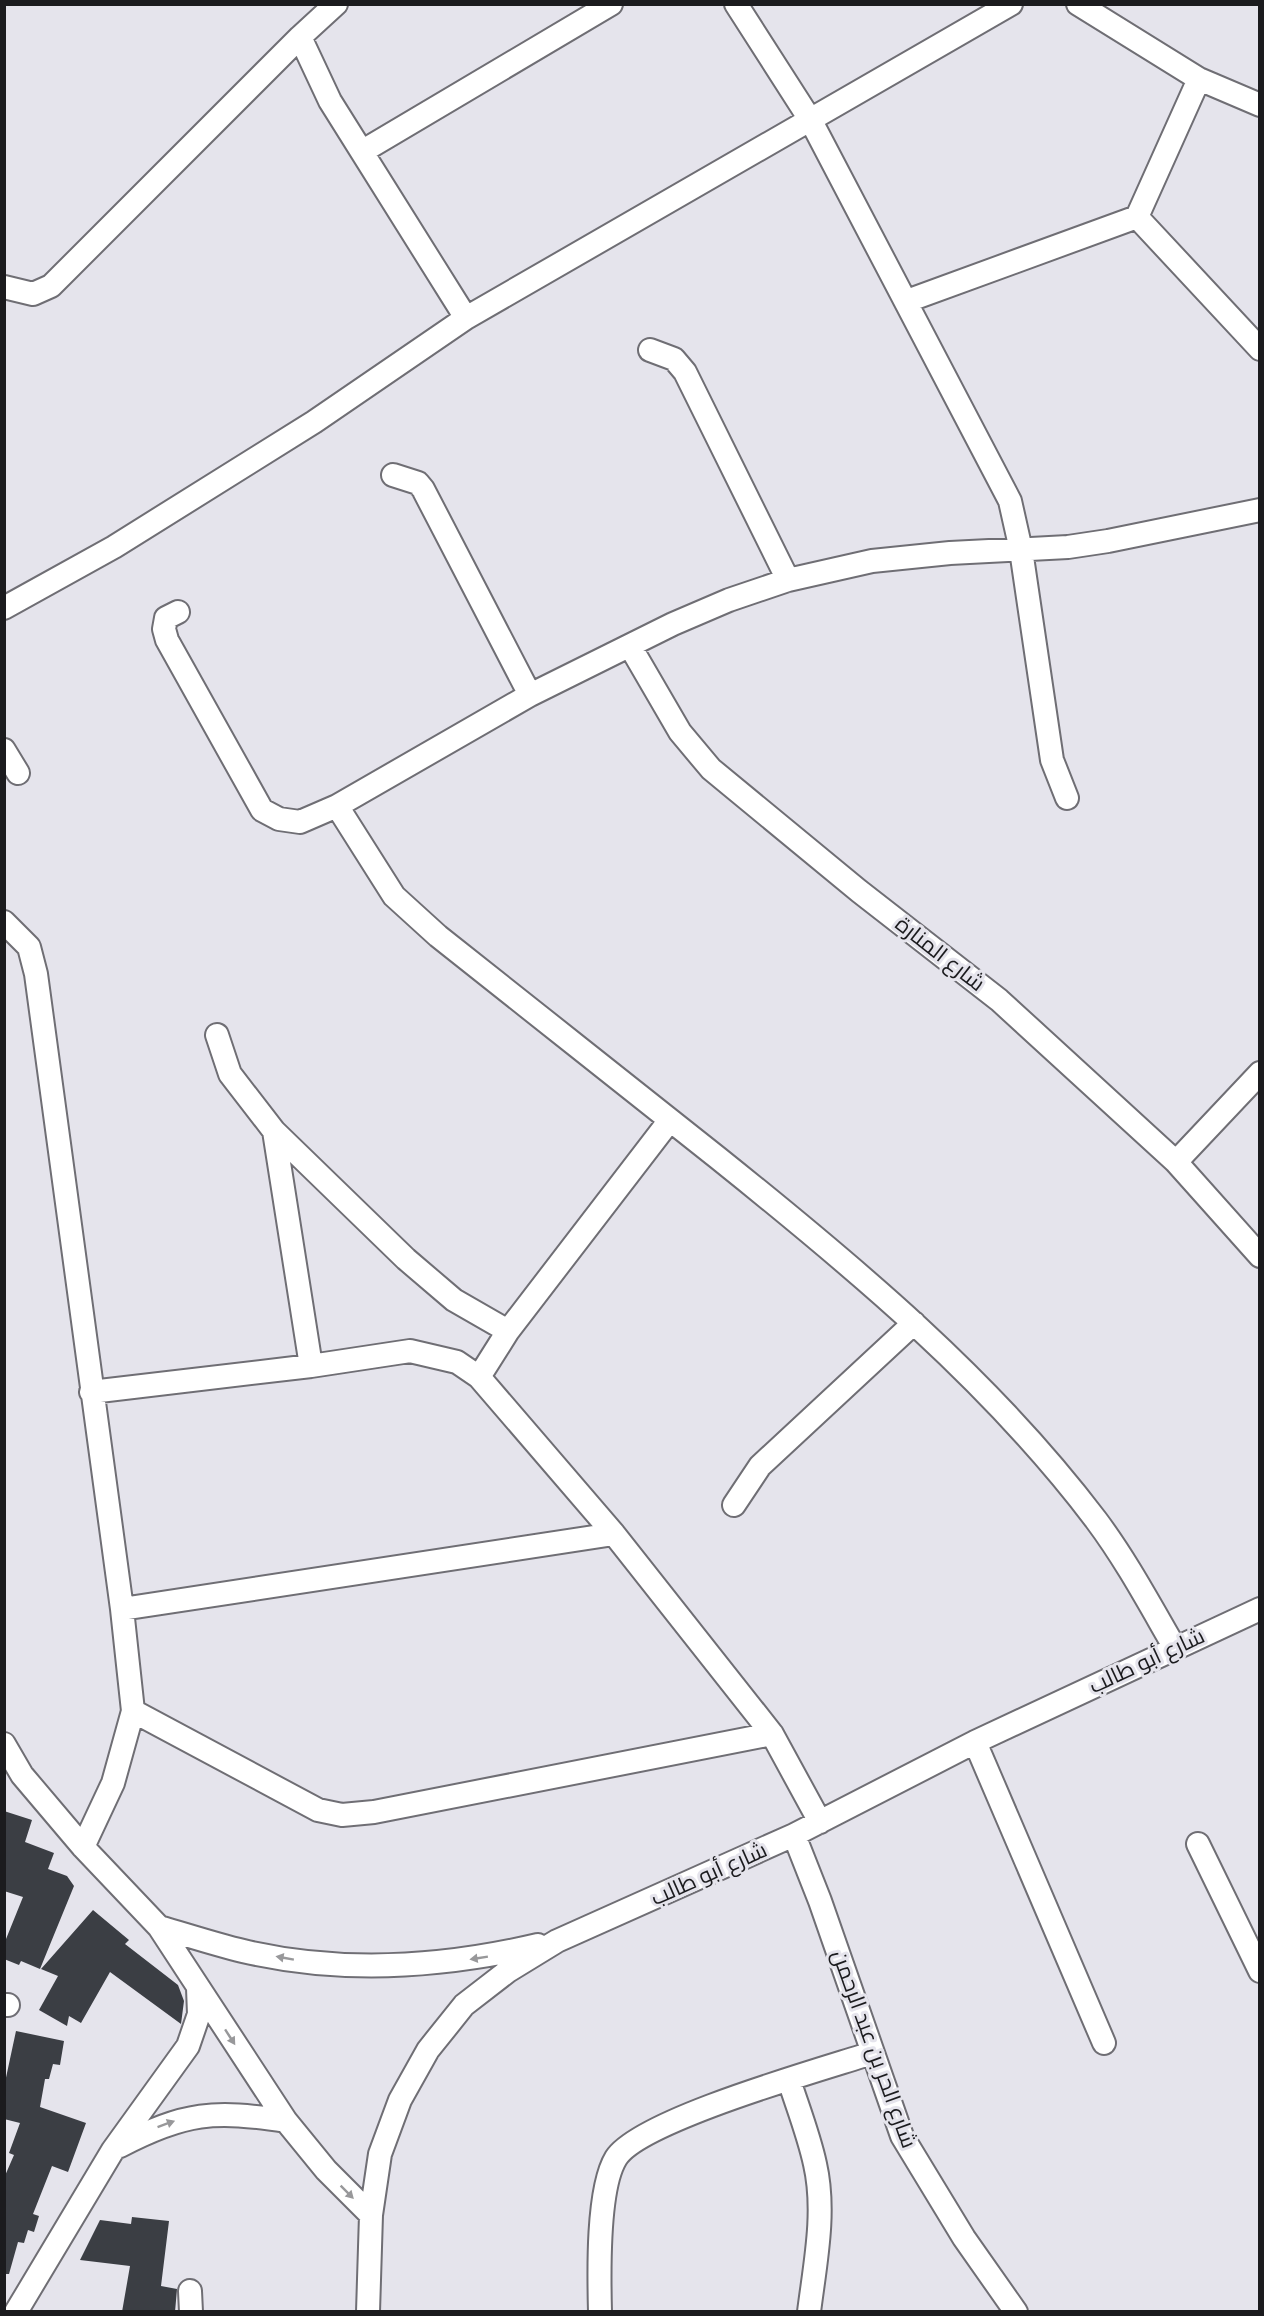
<svg xmlns="http://www.w3.org/2000/svg" width="1264" height="2316" font-family="Karla,Cairo,sans-serif">
<style>
.building{fill:#3b3e44}
.lines{fill:none;stroke-linecap:round;stroke-linejoin:round}
.minor-casing{stroke:#6f6e74;stroke-width:26}
.minor{stroke:#fff;stroke-width:22}
.oneway{fill:#98989a}
.labels{text-anchor:middle;dominant-baseline:central;stroke-width:6;stroke-linejoin:round;paint-order:stroke}
.street-label{font-size:22px;fill:#1b1b1e;stroke:#e5e4ec}
</style>
<rect width="100%" height="100%" fill="#e5e4ec"/>
<!-- building -->
<path class="building" d="M 4,1811 L 32,1820 L 25,1842 L 54,1853 L 48,1869 L 67,1876 L 74,1886 L 40,1969 L 21,1961 L 19,1965 L 4,1959 L 4,1944 L 23,1897 L 4,1891 Z
M 93,1910 L 129,1940 L 125,1944 L 178,1985 L 184,2001 L 181,2024 L 110,1972 L 81,2023 L 69,2016 L 67,2026 L 39,2010 L 58,1976 L 41,1969 Z
M 16,2031 L 64,2041 L 60,2065 L 53,2064 L 49,2079 L 45,2079 L 40,2107 L 86,2123 L 68,2172 L 52,2166 L 33,2214 L 39,2216 L 34,2232 L 28,2230 L 24,2243 L 18,2242 L 9,2274 L 4,2274 L 4,2178 L 14,2155 L 9,2153 L 20,2123 L 4,2119 L 4,2087 Z
M 132,2217 L 169,2221 L 161,2286 L 177,2289 L 175,2312 L 122,2312 L 130,2266 L 80,2260 L 100,2220 L 131,2224 Z"/>
<g class="lines">
<defs>
<path id="minor" d="M 336,4 L 300,37 L 330,101 L 466,318
M 736,4 L 811,121 L 1010,501 L 1021,550 L 1052,760 L 1067,798
M 1078,4 L 1199,79 L 1260,105
M 363,151 L 611,4
M 1137,217 L 1260,349
M 4,287 L 33,294 L 51,286 L 300,37
M 907,301 L 1137,217 L 1199,79
M 650,350 L 674,359 L 685,372 L 788,580
M 393,475 L 418,483 L 423,489 L 530,695
M 4,608 L 114,547 L 314,422 L 466,318 L 1011,4
M 178,612 L 166,618 L 164,629 L 167,640 L 262,810 L 279,819 L 300,822 L 337,806 L 530,695 L 673,624 L 729,600 L 788,580 L 872,561 L 950,553 L 1068,547 L 1108,541 L 1260,510
M 630,646 L 680,732 L 711,769 L 859,891 L 999,1000 L 1176,1162 L 1260,1256
M 4,750 L 18,773
M 337,806 L 394,896 L 438,936 C 531,1010 625,1084 718,1158 C 854,1267 991,1381 1096,1520 C 1126,1560 1150,1605 1175,1648
M 4,922 L 29,947 L 36,974 L 122,1609 L 133,1711 L 113,1783 L 83,1847
M 217,1035 L 230,1074 L 274,1131 L 406,1259 L 454,1300 L 508,1331
M 274,1131 L 311,1366
M 1176,1162 L 1260,1073
M 479,1377 L 508,1331 L 670,1120
M 91,1392 L 311,1366 L 410,1351 L 457,1362 L 479,1377 L 614,1534 L 772,1734 L 820,1822
M 734,1505 L 760,1466 L 914,1323
M 122,1609 L 614,1534
M 133,1711 L 318,1810 L 342,1815 L 374,1812 L 772,1734
M 975,1742 L 1104,2043
M 4,1744 L 22,1775 L 83,1847 L 159,1927 L 286,2121 L 326,2170 L 371,2215
M 794,1835 L 820,1901 L 902,2136 L 964,2238 L 1016,2312
M 1198,1844 L 1260,1971
M 159,1927 C 187,1935 214,1944 243,1951 C 341,1974 440,1968 538,1945
M 4,2005 L 8,2005
M 789,2080 C 798,2108 809,2136 815,2164 C 826,2212 815,2264 809,2312
M 120,2146 C 185,2112 214,2110 286,2121
M 190,2291 L 191,2312
M 16,2312 L 113,2150 L 188,2046 L 199,2014 L 198,1988
M 368,2312 L 371,2215 L 380,2154 L 400,2100 L 428,2050 L 464,2005 L 508,1971 L 557,1941 L 794,1835 L 975,1742 L 1260,1609
M 600,2312 C 599,2274 597,2189 616,2158 C 640,2120 823,2069 872,2053"/>
</defs>
<!-- minor casing -->
<use href="#minor" class="minor-casing"/>
<!-- minor -->
<use href="#minor" class="minor"/>
</g>
<!-- one-way arrows -->
<defs><path id="oneway-solid" d="M-6-.8H1V-3.2L6.5 0L1 3.2V.8H-6Z" transform="scale(1.5)"/></defs>
<g class="oneway">
<use href="#oneway-solid" transform="translate(285 1958) rotate(-170)"/>
<use href="#oneway-solid" transform="translate(479 1958) rotate(171)"/>
<use href="#oneway-solid" transform="translate(230 2037) rotate(57)"/>
<use href="#oneway-solid" transform="translate(166 2124) rotate(-20)"/>
<use href="#oneway-solid" transform="translate(347 2192) rotate(45)"/>
</g>
<g class="labels">
<!-- street labels -->
<g class="street-label">
<text transform="translate(940 954) rotate(38)">شارع المنارة</text>
<text transform="translate(1147 1661) rotate(-25)">شارع أبو طالب</text>
<text transform="translate(709 1874) rotate(-24)">شارع أبو طالب</text>
<text transform="translate(874 2049) rotate(70)">شارع الحر بن عبد الرحمن</text>
</g>
</g>
<!-- border -->
<rect width="1264" height="2316" fill="none" stroke="#1b1b1e" stroke-width="12"/>
</svg>
